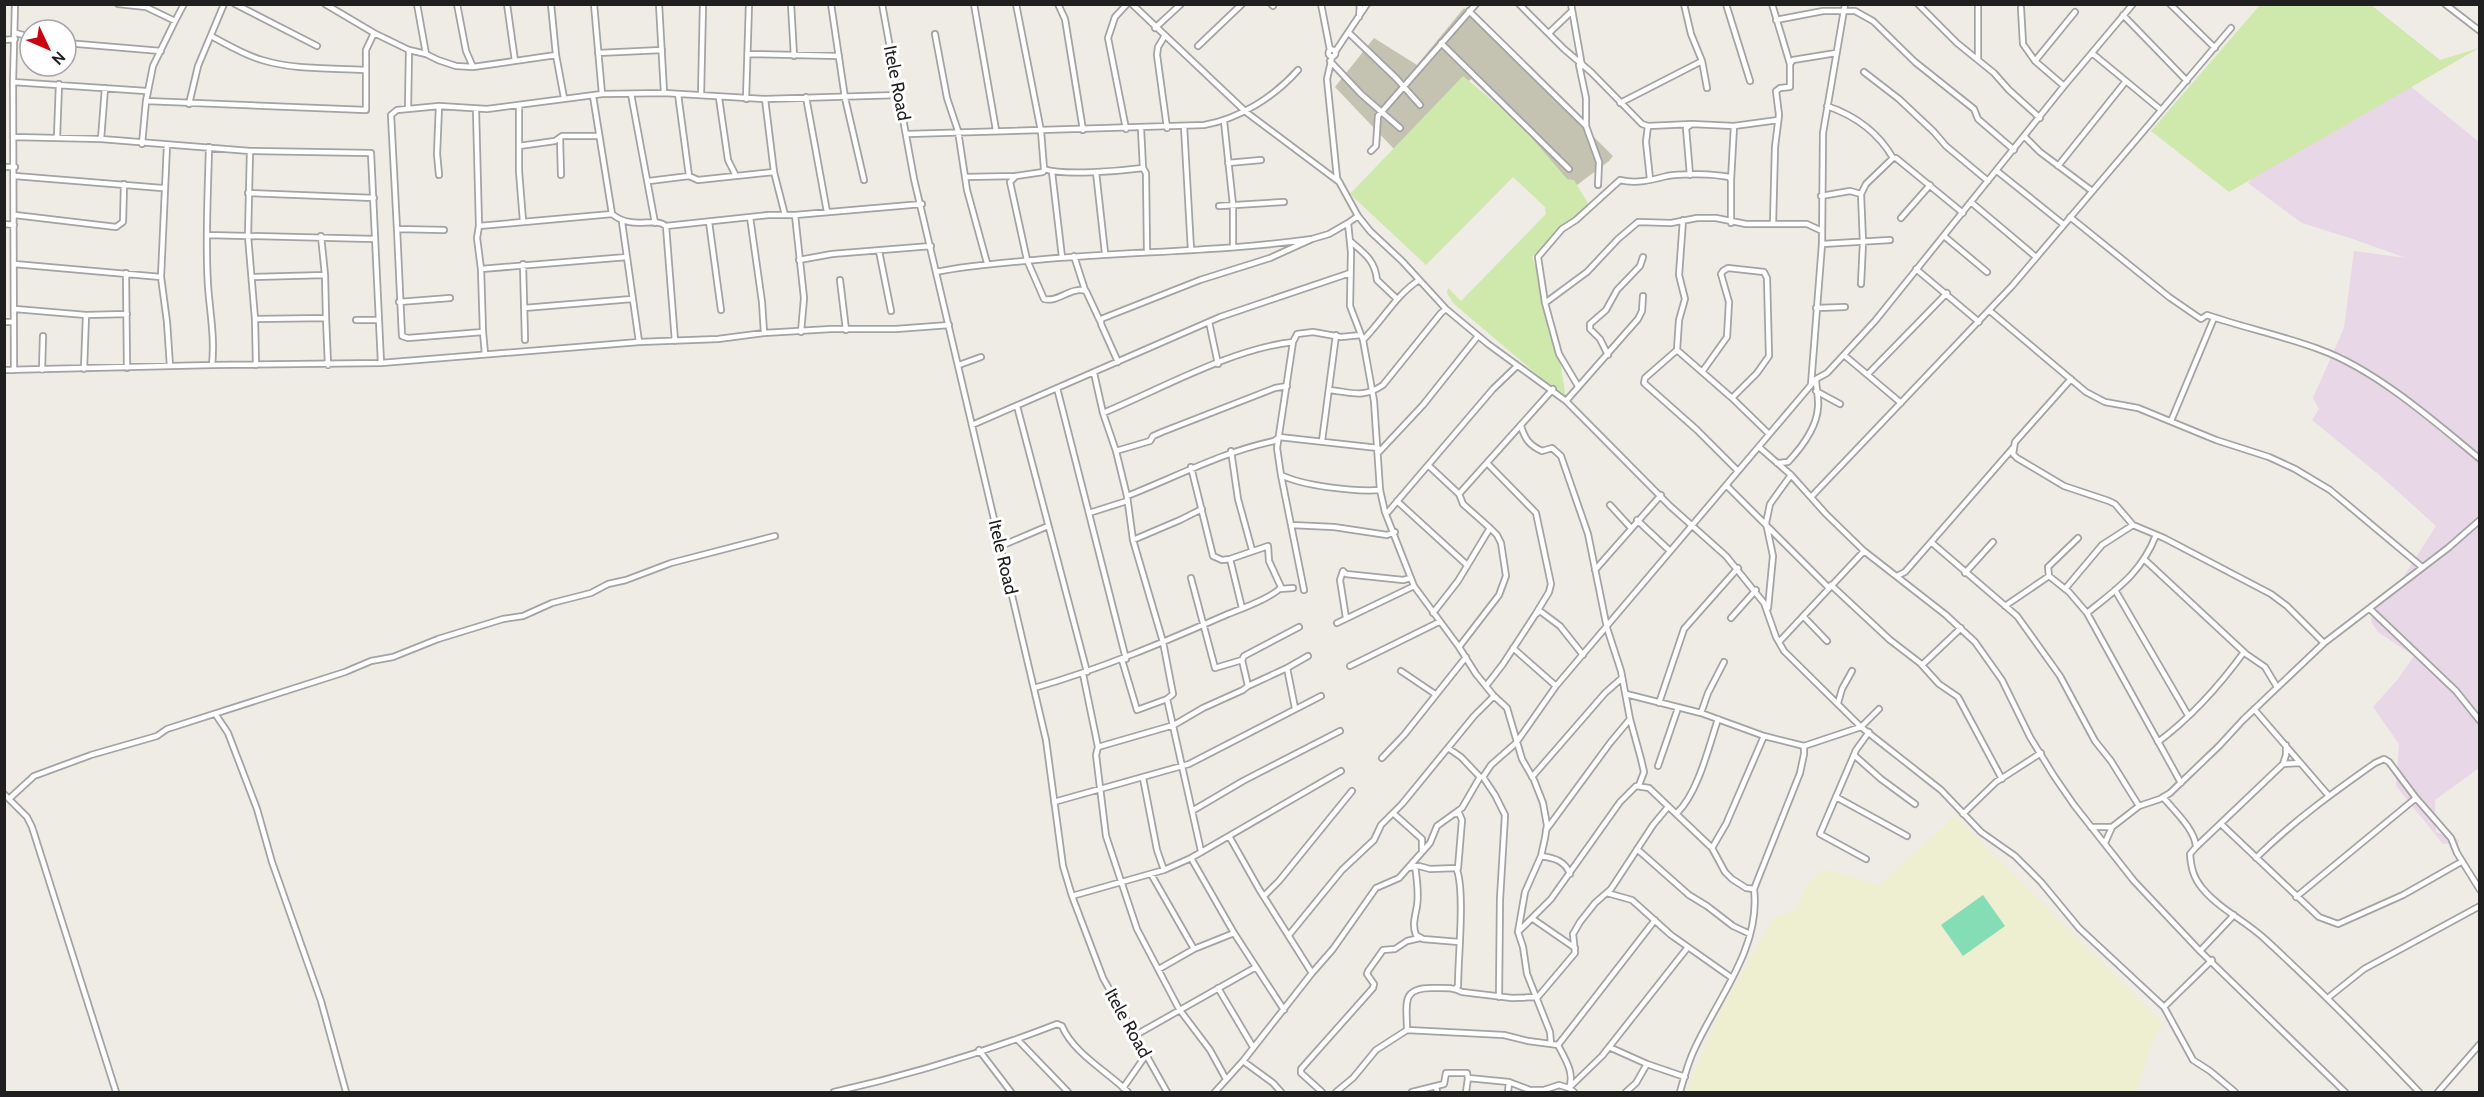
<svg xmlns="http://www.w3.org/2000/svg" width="2484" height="1097" font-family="Cabin,sans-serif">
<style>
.industrial{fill:#e8d7e6}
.construction{fill:#c4c2b0}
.farmland{fill:#eeeed0}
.grass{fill:#cee9ab}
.pitch{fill:#84ddb4}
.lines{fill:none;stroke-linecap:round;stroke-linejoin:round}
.minor-casing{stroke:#a3a3a3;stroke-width:8}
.minor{stroke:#fff;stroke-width:4.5}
.labels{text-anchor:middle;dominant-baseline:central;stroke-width:6;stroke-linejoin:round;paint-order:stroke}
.street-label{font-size:18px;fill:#1f1f1f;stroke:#fff}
</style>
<rect width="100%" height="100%" fill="#efebe5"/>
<!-- industrial -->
<path class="industrial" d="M 2362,47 L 2479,142 L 2479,768 L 2435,800 L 2436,832 L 2459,840 L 2458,843 L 2443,844 L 2396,786 L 2399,744 L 2373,707 L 2398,679 L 2414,656 L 2378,632 L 2371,622 L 2376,601 L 2392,590 L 2404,576 L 2436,526 L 2383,478 L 2312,420 L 2319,409 L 2313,398 L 2344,328 L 2354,251 L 2406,258 L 2353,239 L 2302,223 L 2248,183 Z"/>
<!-- construction -->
<path class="construction" d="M 1464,8 L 1613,156 L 1609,161 L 1577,185 L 1571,184 L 1521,127 L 1471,79 L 1394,149 L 1335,87 L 1374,38 L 1417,65 Z"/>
<!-- farmland -->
<path class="farmland" d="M 1955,816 L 2164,1024 L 2153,1040 L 2136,1092 L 1686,1092 L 1721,1009 L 1774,917 L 1794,911 L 1807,885 L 1824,869 L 1879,885 Z"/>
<!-- grass -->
<path class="grass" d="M 2260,5 L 2371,5 L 2440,60 L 2479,48 L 2229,192 L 2151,131 Z
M 1463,76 L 1520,124 L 1567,179 L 1574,180 L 1589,205 L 1532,257 L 1539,275 L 1548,323 L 1558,348 L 1566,399 L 1454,304 L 1447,293 L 1448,288 L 1461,301 L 1546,214 L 1545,207 L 1513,177 L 1426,265 L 1350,194 Z"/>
<!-- pitch -->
<path class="pitch" d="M 1983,895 L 2005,926 L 1963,956 L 1941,925 Z"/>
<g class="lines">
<defs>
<path id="minor" d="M 118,4 L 146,7 L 175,21 L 184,4
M 235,4 L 317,46
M 417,4 L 426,54
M 507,4 L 515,61
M 551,4 L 556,55
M 594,4 L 602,94
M 659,4 L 664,93
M 791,4 L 794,56
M 831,4 L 845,98 L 864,180
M 882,4 L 914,179 L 1046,740 L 1063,866 L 1072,896 L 1103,978 L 1167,1092
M 974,4 L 996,130
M 1016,4 L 1041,131 L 1044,169
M 1058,4 L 1065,19 L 1083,130
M 1132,4 L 1246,112 L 1338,181
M 1271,4 L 1273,6
M 1321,4 L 1330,50
M 1519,4 L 1564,49 L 1591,72 L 1642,124 L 1648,126 L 1646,142 L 1650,179
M 1571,4 L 1582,66
M 1726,4 L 1750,81
M 1772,4 L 1790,64
M 1918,4 L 1957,43 L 1994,73 L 2009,90 L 2040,118
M 2170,4 L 2215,48
M 2445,4 L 2480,31
M 2021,8 L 2023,44 L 2035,61 L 2064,86
M 1469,11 L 1586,126 L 1599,162 L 1598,185
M 2123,15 L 2187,81
M 1359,17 L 1360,4
M 1776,20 L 1823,11 L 1855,11 L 1873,21 L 1915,62 L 1974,109 L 1978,119 L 2014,150
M 1155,28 L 1181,4
M 16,33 L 30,37
M 374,33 L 409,50 L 426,54 L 438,60 L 456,66 L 473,67 L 466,51 L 457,4
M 1349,33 L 1396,78 L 1420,105
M 1549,33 L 1572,11
M 935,34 L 947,98 L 958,131 L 967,190 L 987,263
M 211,36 C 228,45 244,55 262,60 C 295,70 331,68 365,70
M 1164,37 L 1158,47 L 1157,55 L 1167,128
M 4,40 L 15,39
M 66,43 L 161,51
M 1441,43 L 1569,169
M 1198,46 L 1242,4
M1328.5 53a3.5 3.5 0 1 1 7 0a3.5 3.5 0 1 1-7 0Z
M 1335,52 L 1367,4
M 598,53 L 662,50
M 2092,53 L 2161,110
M 748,54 L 839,56
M 1332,57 L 1327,79 L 1337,178 L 1358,216 L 1370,231 L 1402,261 L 1446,309 L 1488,344 L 1566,401 L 1670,506 L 1726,556 L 1764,603 L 1776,637 L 1784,651 L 1861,727 L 1941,790 L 1981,832 L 2015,856 L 2041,882 L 2079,928 L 2164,1007 L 2193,1060 L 2210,1071 L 2235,1092
M 1978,59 L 1978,4
M 1330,61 L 1361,94 L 1400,128
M 1702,61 L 1707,88
M 2035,61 L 2075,12
M 1579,65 L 1586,98 L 1586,126
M 473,67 L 556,55 L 564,98
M 1864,72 L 1899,99 L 1934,132 L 1946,146 L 1988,181
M 13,82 L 146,91
M 631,94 L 655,223
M 678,94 L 689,176
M 701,95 L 703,4
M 593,96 L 612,214
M 806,97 L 827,212
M 719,98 L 728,160 L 735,174
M 746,99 L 749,4
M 765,99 L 774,172 L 785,215
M 146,101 L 153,66 L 175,21
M 1620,103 L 1702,61 L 1691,34 L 1684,4
M 189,104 L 198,66 L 224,4
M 519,105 L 519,171 L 523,221
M 439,106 L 437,154 L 439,175
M 1827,106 C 1856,116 1878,132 1893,158 L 1896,158 L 1963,213
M 408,109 L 409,50
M 476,110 L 479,226
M 1224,121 L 1233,205 L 1233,247
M 1184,126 L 1191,250
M 1648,126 L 1692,124
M 1126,129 L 1108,38 L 1115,17 L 1127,4
M 1141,129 L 1143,168
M 907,134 L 1204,125 C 1239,119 1274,97 1298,70
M 13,137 L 101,139 L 250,151 L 371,153 L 381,363
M 57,137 L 59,84
M 2025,137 L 2040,152 L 2092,191
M 560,138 L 561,175
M 101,139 L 105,88
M 142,144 L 146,101 L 366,110 L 366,50 L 374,33 L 325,4
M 167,145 L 161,277 L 167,322 L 170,366
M 519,146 L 555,141 L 562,136 L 598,136
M 209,147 C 208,193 205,240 208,286 C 210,313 215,338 212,365
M 250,151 L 248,236 L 255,319 L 256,365
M 1371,151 L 1376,146 L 1378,116 L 1476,4
M 1228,163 L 1261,160
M 2058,166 L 2126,81
M 4,167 L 15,167
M 1044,169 C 1063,176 1120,171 1143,168 L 1146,173 L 1147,251
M 1997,171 L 2063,224
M 1052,172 L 1062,257
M 1096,172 L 1105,253
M 1690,175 L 1686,128 L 1692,124 L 1734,126 L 1778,120
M 15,176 L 162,188 L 165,187
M 1016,176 L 1010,182 L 1027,260 L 1044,299 C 1058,303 1071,286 1086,291 L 1100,321
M 965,177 L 1016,176 L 1043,172 L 1044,169
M 1731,180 L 1734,126
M 649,181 L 689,176 L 698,180 L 774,172
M 248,193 L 374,198
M 1861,194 L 1863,242 L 1861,284
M 1821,196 L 1850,191 L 1861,194 L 1866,184 L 1893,158
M 1972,203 L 2036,257
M 1219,206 L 1284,202
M 15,215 L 116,227 L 123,222 L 124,184
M 795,215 L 804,298 L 801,332
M 1358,216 L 1348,223 L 1351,252 L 1350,306 L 1363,340 L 1374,401 L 1380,490 L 1385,512 L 1414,586 L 1459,647 L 1476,674 L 1494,696 L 1507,708 L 1522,759 L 1534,780 L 1543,803 L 1547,825 L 1545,838 L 1541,856 L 1525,892 L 1518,932 L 1523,947 L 1527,974 L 1550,1032 L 1551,1044 L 1558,1045 C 1565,1059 1575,1073 1569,1088 L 1574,1092
M 750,217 L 762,302 L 764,333
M 2070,217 L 2169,297 L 2201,319 L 2207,315 C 2245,328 2284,336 2321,350 C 2376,370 2435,422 2480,459
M 1901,218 L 1930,185
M 1683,220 L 1679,275 L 1685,299 L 1679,320 L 1677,350 L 1645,378 L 1644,383 L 1697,430 L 1738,471
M 622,222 L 639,342
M 709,222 L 721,310
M 4,224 L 14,225
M 1773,224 L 1775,147 L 1779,115 L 1776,91 L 1780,88 L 1790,87 L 1790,64 L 1793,60 L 1836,53
M 666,226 L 675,341
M 397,229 L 391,115 L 397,110 L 408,109 L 439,106 L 487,109 L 602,94 L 664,93 L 765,99 L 899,95
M 444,230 L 397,229 L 402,336 L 408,338 L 483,332 L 481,269 L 477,238 L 479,226 L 612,214 C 633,231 654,216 666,226 L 768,215 L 795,215 L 922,204
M 208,235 L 374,239
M 1944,236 L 1987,272
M 1350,241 C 1364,253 1375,260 1377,280 L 1397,299
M 1822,244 L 1890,240
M 879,251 L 891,311
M 1074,256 L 1085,290
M 799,260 L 832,254 L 931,246
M 14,264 L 161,277
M 523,264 L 525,340
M 481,269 L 627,257
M 1916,269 L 1979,322
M 936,272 C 969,265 1002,263 1035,260 C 1128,251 1221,252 1312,239
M 126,273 L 127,368
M 253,277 L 325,275
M 840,280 L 846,330
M 399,302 L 450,298
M 1545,303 L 1587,272 L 1618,239 L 1638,222 L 1671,223 L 1697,218 L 1716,218 L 1746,224 L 1807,224 L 1822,231
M 524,308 L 632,299
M 1816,308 L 1845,307
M 15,309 L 86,315 L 127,314
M 1990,311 L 2086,392 L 2105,402 L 2138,408 L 2216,440 L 2269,457 L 2295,469 L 2330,490 L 2422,567
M 326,318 L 328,365
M 255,319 L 326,318 L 325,275 L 321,236
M 356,320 L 379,320
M 4,322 L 14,322
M 1209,322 L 1218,364
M 483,332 L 485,354
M 1363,340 C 1382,321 1396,295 1419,280
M 1293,342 L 1277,448 L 1281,475 C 1303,486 1356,492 1380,490
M 1677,350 L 1732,398 L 1769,434
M 1608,355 L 1600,339 L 1590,329 L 1590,324 L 1606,310 L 1617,290 L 1640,266 L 1643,257
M 1844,355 L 1901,403
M 1118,362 L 1101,324 L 1101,319 L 1200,280 L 1270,258 L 1312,239 L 1329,234 L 1348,223
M 959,365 L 981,357
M 84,369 L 86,315
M 4,370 L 212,365 L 381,363 L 639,342 L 718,339 L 764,333 L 831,329 L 896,329 L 949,325
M 14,370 L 13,82 L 15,4
M 42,370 L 43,336
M 1702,372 L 1727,337 L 1729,302 L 1721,274 L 1723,271 L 1728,268 L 1764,272 L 1767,278 L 1769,356 L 1757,373 L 1732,398
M 1094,373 L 1103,413 L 1116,451 L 1127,496 L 1133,540 L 1163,642 L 1173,694 L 1167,699 L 1137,710 L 1122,660
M 1868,374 L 1947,293
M 2071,379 L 2015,442 L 2013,454 L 2017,458 L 2064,486 L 2109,501 L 2115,504 L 2133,525 L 2164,538 L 2271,594 L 2287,606 L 2324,643
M 1811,385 L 1816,379 L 1827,373 L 1875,321 L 2064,86 L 2133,4
M 1578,386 L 1559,354 L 1545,303 L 1538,257 L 1562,229 L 1576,220 L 1620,180 C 1636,184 1652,180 1667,176 C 1681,173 1715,174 1729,177 L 1731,180 L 1731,223
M 1057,388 L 1126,659
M 1329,390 C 1351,392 1363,399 1383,385 L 1441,313 L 1446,309
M 1816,391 L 1840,404
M 1566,401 L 1638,319 L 1642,311 L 1643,296
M 1017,406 L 1087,672
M 1103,413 C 1161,389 1231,349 1293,342 L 1297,334 L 1313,332 L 1341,337 L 1361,335
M 2171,421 L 2214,318
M 972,425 L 1220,317 L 1350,273
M 1521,426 C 1525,439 1529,445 1542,451 L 1552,448 L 1561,456 L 1588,534 L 1607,628 L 1621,671 L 1630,719 L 1641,759 L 1644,772 L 1639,785
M 1322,441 L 1336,335
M 1759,447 L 1791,475 L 1826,514 L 1864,551 L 1946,615 L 1975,642 L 2002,680 L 2030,737 L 2054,776 L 2074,805 L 2134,881 L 2200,951 L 2345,1092
M 1116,451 L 1150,441 L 1153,436 L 1162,432 L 1275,388 L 1287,386
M 1231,451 L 1238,499 L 1252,550
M 1379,452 L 1423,405 L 1478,336
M 1487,463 L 1536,513 L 1551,584 L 1549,592 L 1535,615
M 1777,463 L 1788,462 C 1802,447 1817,428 1818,407 C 1819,398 1816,388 1816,379
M 1428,465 L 1459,494 L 1463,504 L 1490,528 L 1458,581 L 1433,613
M 1191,467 L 1213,556 L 1222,560 L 1230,559
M 1281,475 L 1304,590
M 1726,485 L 1829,588
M 1459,494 L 1553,389
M 1127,496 C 1176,477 1222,452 1274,441 L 1279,437 L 1378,448
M 1812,496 L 2012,286 L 2231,28
M 1397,501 L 1467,565
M 1610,505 L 1631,528
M 1385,512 L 1388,512 L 1493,389 L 1517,366
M 1089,513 L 1127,501
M 1637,520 L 1670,551
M 1291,525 L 1334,527 L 1387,535 L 1395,532
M 2078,538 L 2048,567 L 2049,576 L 2069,592 L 2087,613 L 2181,783
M 1133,540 L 1180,520 L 1202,509
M 1931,542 L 2017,616 L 2060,676 L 2095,741 L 2111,761 L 2139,806
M 1001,546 L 1048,526
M 2145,560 L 2246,654 L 2265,667 L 2277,687
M 1595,570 L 1661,495
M 1965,573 L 1993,542
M 1897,576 L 1905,572 L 2013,448
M 1191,578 L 1215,668 L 1242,660 L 1244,656 L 1299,627
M 1831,585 L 1890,640 L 1920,663 L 1939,684 L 1958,697 L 2002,779
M 1280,589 L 1293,588
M 2065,589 L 2102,545 L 2133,525
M 2115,590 L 2188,715
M 2005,606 L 2049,576
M 1768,608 L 1773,556 L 1766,523 L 1770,504 L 1791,475
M 2370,609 L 2456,691 L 2480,721
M 2087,613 C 2117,589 2142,572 2156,535
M 1803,616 L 1827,641
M 1346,618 L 1340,580 L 1343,571 L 1346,574 L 1403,580 L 1411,578
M 1731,618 L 1756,590
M 1337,623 L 1414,586
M 1779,642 L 1864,551
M 1459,647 L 1499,595 L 1506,576 L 1501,543 L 1497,535 L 1490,528
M 1513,648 L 1556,686
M 1922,665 L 1961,628
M 1350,666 L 1439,622
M 1401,671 L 1435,694
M 1083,674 L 1098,747 L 1096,755 L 1106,836 L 1137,929 L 1179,1009 L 1210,1050 L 1226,1079
M 1248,686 L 1287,668
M 1486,686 L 1503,664 L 1535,615 L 1540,611 L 1560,626 L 1583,655
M 1034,688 C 1101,669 1164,642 1228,614 C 1241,609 1274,597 1281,587 L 1269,561 L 1268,546 L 1230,559 L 1242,608
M 1626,694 L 1701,713 L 1764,736 L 1804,746 L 1861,727 L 1879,709
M 1167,699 L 1201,851
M 1659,703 L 1684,629 L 1738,568
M 1838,703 L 1842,689 L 1852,671
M 1295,708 L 1287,668 L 1308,656
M 2254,709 L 2329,796
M 1701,713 L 1708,693 L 1724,662
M 216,715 L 228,733 L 257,809 L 272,862 L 321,1001 L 346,1092
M 2158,742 C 2190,718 2220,685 2244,652
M 1098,747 L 1174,725 L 1203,708 L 1243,690 L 1248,686 L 1242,660
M 1448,748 L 1461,757 L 1480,777
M 1854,755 L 1881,779 L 1915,804
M 1382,758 L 1404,735 L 1466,657
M 2283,764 L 2300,763
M 1658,766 L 1678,708
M 1483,777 L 1495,795 L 1505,815 L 1500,899 L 1499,997
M 1532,777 L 1605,693 L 1622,678
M 1143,778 L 1157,850 L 1164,870
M 4,794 L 27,817 L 32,827 L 116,1092
M 1836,797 L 1907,836
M 2163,797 C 2174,811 2195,829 2196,847 L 2190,854 C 2191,867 2193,877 2202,888 C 2219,909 2246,921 2266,940 C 2319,989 2370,1040 2419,1092
M 10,798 L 34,776 L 91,755 L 157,736 L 167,729 L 345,672 L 371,661 L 393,657 L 438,639 L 503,619 L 523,616 L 552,603 L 591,593 L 608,584 L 626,580 L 671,563 L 775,536
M 1054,802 L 1189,764 L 1321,696
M 1192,811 L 1243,781 L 1340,731
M 1393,813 L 1422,839 L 1422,852
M 1677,813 C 1698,793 1709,746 1718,719
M 1456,814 L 1459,813 L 1462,820 L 1458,868
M 1963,814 L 1996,782 L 2041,753
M 2221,824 L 2319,917 L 2338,924 L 2403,895 L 2461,862
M 2091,827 L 2112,827
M 1546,830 L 1610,743 L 1630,719
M 1229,836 L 1259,889 L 1312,973
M 2105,843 L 2112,827 L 2139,806 L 2160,799 L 2170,793 L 2219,746 L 2243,720 L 2324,643 L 2448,548 L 2480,520
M 2196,847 L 2283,764 L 2286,755 L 2286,745
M 1712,848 L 1726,824 L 1764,736
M 1637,849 L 1689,895 L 1707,906 L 1733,926 L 1750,934
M 1541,856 C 1555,858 1565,861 1570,874
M 1191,858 L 1234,933 L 1284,1010
M 2256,858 C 2292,822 2334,792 2375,763 L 2384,759 L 2389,762 L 2416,798 L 2451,838 L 2457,853 L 2480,890
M 1866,859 L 1820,834 L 1856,750 L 1869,732
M 1415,866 C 1417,879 1419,893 1417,906 C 1415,917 1412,925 1416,935 L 1423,939 L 1459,942
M 1408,868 L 1419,866 L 1430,869 L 1458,868 L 1457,870 C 1465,894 1458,958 1458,986 L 1456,988
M 1151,874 L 1194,949
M 1607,893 L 1632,900 L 1671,935 L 1732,978
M 1072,896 L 1164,870 L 1191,858 L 1341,771
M 1264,896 L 1279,881 L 1352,791
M 2296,897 L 2416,798
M 1533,919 L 1575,948
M 1518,932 L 1551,899 L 1620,802 L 1636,786 L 1649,788 L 1712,848 L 1725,872 L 1732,879 L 1746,888 L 1754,889
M 1289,935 L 1342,870 L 1374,840 L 1381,825 L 1402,804 L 1474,716 L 1494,696
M 2200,951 L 2234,915
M 1159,969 L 1194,949 L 1234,933
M 1218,988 L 1253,1047
M 2329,997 L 2364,969 L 2480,906
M 1537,998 L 1575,953 L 1573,934 L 1580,922 L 1595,903 L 1611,889 L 1653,825 L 1668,807
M 2164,1007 L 2212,960
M 1407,1030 C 1407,1004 1400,987 1434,988 C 1444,988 1453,987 1462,992 L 1512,998 L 1536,997
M 1134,1036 L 1256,967
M 1017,1039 L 1068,1092
M 1558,1045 L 1655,920
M 1609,1047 L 1647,1064 L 1685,1077
M 979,1050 L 1011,1092
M 1243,1061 L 1273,1083 L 1281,1092
M 1436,1086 L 1444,1084 L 1446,1073 L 1467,1073 L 1468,1078 L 1509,1082 L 1530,1090 L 1544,1090 L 1559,1085 L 1569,1088 L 1602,1056 L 1688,947
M 1123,1088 L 1146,1055
M 834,1092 C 909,1075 985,1052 1057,1024 L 1062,1026 C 1073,1053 1108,1072 1128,1092
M 1215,1092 L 1243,1061 L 1312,973 L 1333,949 L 1376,888 L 1399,878 L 1430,843 L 1437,826 L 1462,808 L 1480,777 L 1483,777 L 1491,765 L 1516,743 L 1556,686 L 1811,385 L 1822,244 L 1823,133 L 1845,4
M 1322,1092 L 1301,1073 L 1301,1069 L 1373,988 L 1374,984 L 1367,974 L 1368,971 L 1383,950 L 1395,949 L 1407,941 L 1420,938
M 1336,1092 L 1353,1078 L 1376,1050 L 1407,1030 L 1504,1035 L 1528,1041 L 1551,1044
M 1412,1092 L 1436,1086 L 1437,1092
M 1466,1092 L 1468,1078
M 1508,1092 L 1509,1082
M 1626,1092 L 1636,1083 L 1647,1064
M 1680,1092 C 1684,1078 1688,1062 1695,1048 C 1718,998 1761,947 1754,889 L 1800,773 L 1804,754 L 1804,746
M 2438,1092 L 2480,1044"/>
</defs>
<!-- minor casing -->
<use href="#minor" class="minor-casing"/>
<!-- minor -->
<use href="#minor" class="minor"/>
</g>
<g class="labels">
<!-- street labels -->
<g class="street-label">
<text transform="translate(897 83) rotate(79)">Itele Road</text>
<text transform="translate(1003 557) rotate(77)">Itele Road</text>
<text transform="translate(1128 1023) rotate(61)">Itele Road</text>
</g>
</g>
<!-- border -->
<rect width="2484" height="1097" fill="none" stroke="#1f1f1f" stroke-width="12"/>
<!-- north arrow -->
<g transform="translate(48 48) rotate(134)"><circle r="28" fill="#ffffff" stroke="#a5a5a5" stroke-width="1.5"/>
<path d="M0-4.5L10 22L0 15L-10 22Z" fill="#cb0311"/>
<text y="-9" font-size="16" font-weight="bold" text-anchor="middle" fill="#1f1f1f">N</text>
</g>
</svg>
